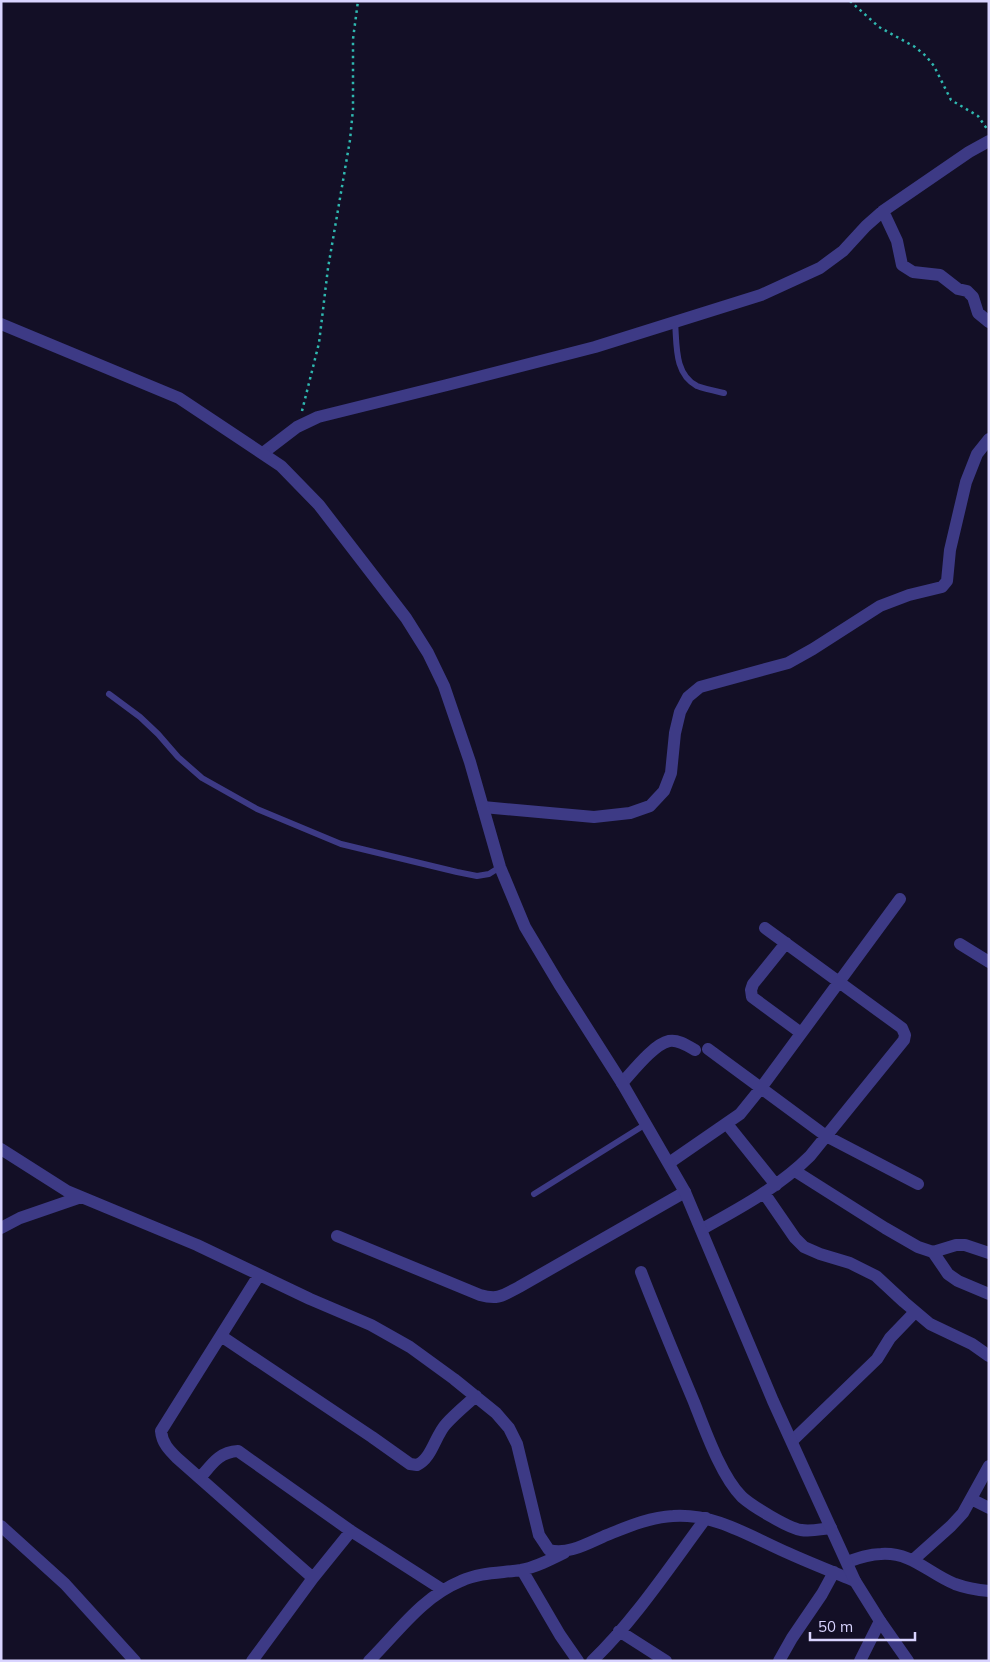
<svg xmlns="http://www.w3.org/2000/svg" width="990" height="1662" font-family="Mulish,sans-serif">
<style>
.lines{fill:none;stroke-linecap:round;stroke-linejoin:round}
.path{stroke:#2fb8b0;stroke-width:2.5;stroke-dasharray:2.5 4;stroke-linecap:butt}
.service{stroke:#3d3a85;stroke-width:6}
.minor{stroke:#3d3a85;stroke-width:12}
.tertiary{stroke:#3d3a85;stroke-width:12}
</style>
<rect width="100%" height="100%" fill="#130f26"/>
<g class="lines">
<!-- path -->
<path class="path" d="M 850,1 L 879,27 L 915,47 L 926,56 L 934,66 L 951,100 L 978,116 L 987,129
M 302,411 L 319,343 L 328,268 L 350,140 L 353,109 L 353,39 L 358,1"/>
<!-- service -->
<path class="service" d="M 675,322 C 677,345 674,374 697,386 C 705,389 715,391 724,393
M 109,694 L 140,717 L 158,734 L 178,757 L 202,778 L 257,809 L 341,844 L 457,872 L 477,876 L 489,874 L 500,867
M 534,1194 L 646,1124"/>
<!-- minor -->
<path class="minor" d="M 883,211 L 897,241 L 902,265 L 913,272 L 940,275 L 958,289 L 967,291 L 973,297 L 978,313 L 989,322
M 263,453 L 297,427 L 318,417 L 447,385 L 595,347 L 761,295 L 820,268 L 843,251 L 866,226 L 883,211 L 969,152 L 989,141
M 483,807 L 594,817 L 630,813 L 650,806 L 664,791 L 671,773 L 675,733 L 680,712 L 688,697 L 700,687 L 788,663 L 813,649 L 880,606 L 909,595 L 942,587 L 947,581 L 950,550 L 966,482 L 977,454 L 989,439
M 786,943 L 753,984 L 751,990 L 752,997 L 801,1033
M 960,944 L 989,962
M 708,1049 L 826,1136 L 918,1184
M 622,1083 C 633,1071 654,1044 669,1041 C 678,1039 688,1046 695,1050
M 727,1124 L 776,1185
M 1,1149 L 67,1191 L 197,1245 L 310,1299 L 371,1325 L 410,1347 L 454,1379 L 496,1413 L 509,1428 L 517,1444 L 539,1535 L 549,1550 C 569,1555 588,1543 607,1535 C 627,1527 650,1517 673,1516 C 715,1513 751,1537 788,1553 C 810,1563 833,1572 855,1581
M 669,1163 L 740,1114 L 761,1088 L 900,899
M 795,1171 L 885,1228 L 918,1247 L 933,1252 L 956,1245 L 965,1245 L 989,1253
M 764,1193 L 795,1238 L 804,1247 L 820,1254 L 850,1263 L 876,1276 L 904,1302 L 930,1324 L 972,1344 L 989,1356
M 1,1228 L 20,1218 L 81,1197
M 702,1229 C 740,1208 779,1187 810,1156 L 904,1040 L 905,1035 L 902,1028 L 765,928
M 337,1236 L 480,1295 C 498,1300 502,1296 519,1287 L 685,1192
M 933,1252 L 948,1274 L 958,1281 L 989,1294
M 641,1272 C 658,1316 676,1359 694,1402 C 705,1430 721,1476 742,1497 C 752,1506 788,1528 801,1530 C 811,1532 821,1529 831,1528
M 259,1275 L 161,1431 C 162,1443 169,1450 177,1458 L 313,1578
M 221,1336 L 372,1437 L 410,1464 L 417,1465 C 432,1458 435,1436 446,1424 C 455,1414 466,1405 476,1396
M 792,1441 L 877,1359 L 890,1338 L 915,1312
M 200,1478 C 212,1464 219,1452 238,1451 L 351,1531 L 443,1590
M 971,1499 L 989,1508
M 1,1526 L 65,1584 L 135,1661
M 913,1560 L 951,1526 L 963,1513 L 989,1466
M 847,1562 C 858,1558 869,1554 881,1554 C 912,1552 928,1573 955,1584 C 966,1588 977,1590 989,1591
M 522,1570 L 560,1635 L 578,1661
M 619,1631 L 666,1661
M 252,1661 L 313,1578 L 351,1531
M 369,1661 C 398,1632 422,1597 461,1581 C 480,1572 501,1573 521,1570 C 536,1567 550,1560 564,1553
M 592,1661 C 634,1621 671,1565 706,1518
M 779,1661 L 792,1638 L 822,1594 L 834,1572
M 860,1661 L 880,1621"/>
<!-- tertiary -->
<path class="tertiary" d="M 1,324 L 179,398 L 281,466 L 319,505 L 406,618 L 428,653 L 444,686 L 470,762 L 500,867 L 525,927 L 559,984 L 622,1083 L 685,1192 L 773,1401 L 855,1581 L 880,1621 L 908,1661"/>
</g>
<!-- border -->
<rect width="990" height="1662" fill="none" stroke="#d9d4ff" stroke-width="5"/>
<!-- scale -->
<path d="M810 1632v8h105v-8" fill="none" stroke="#d9d4ff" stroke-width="2.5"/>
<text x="818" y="1632" font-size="15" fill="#d9d4ff" stroke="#130f26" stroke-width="4" paint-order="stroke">50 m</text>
</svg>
